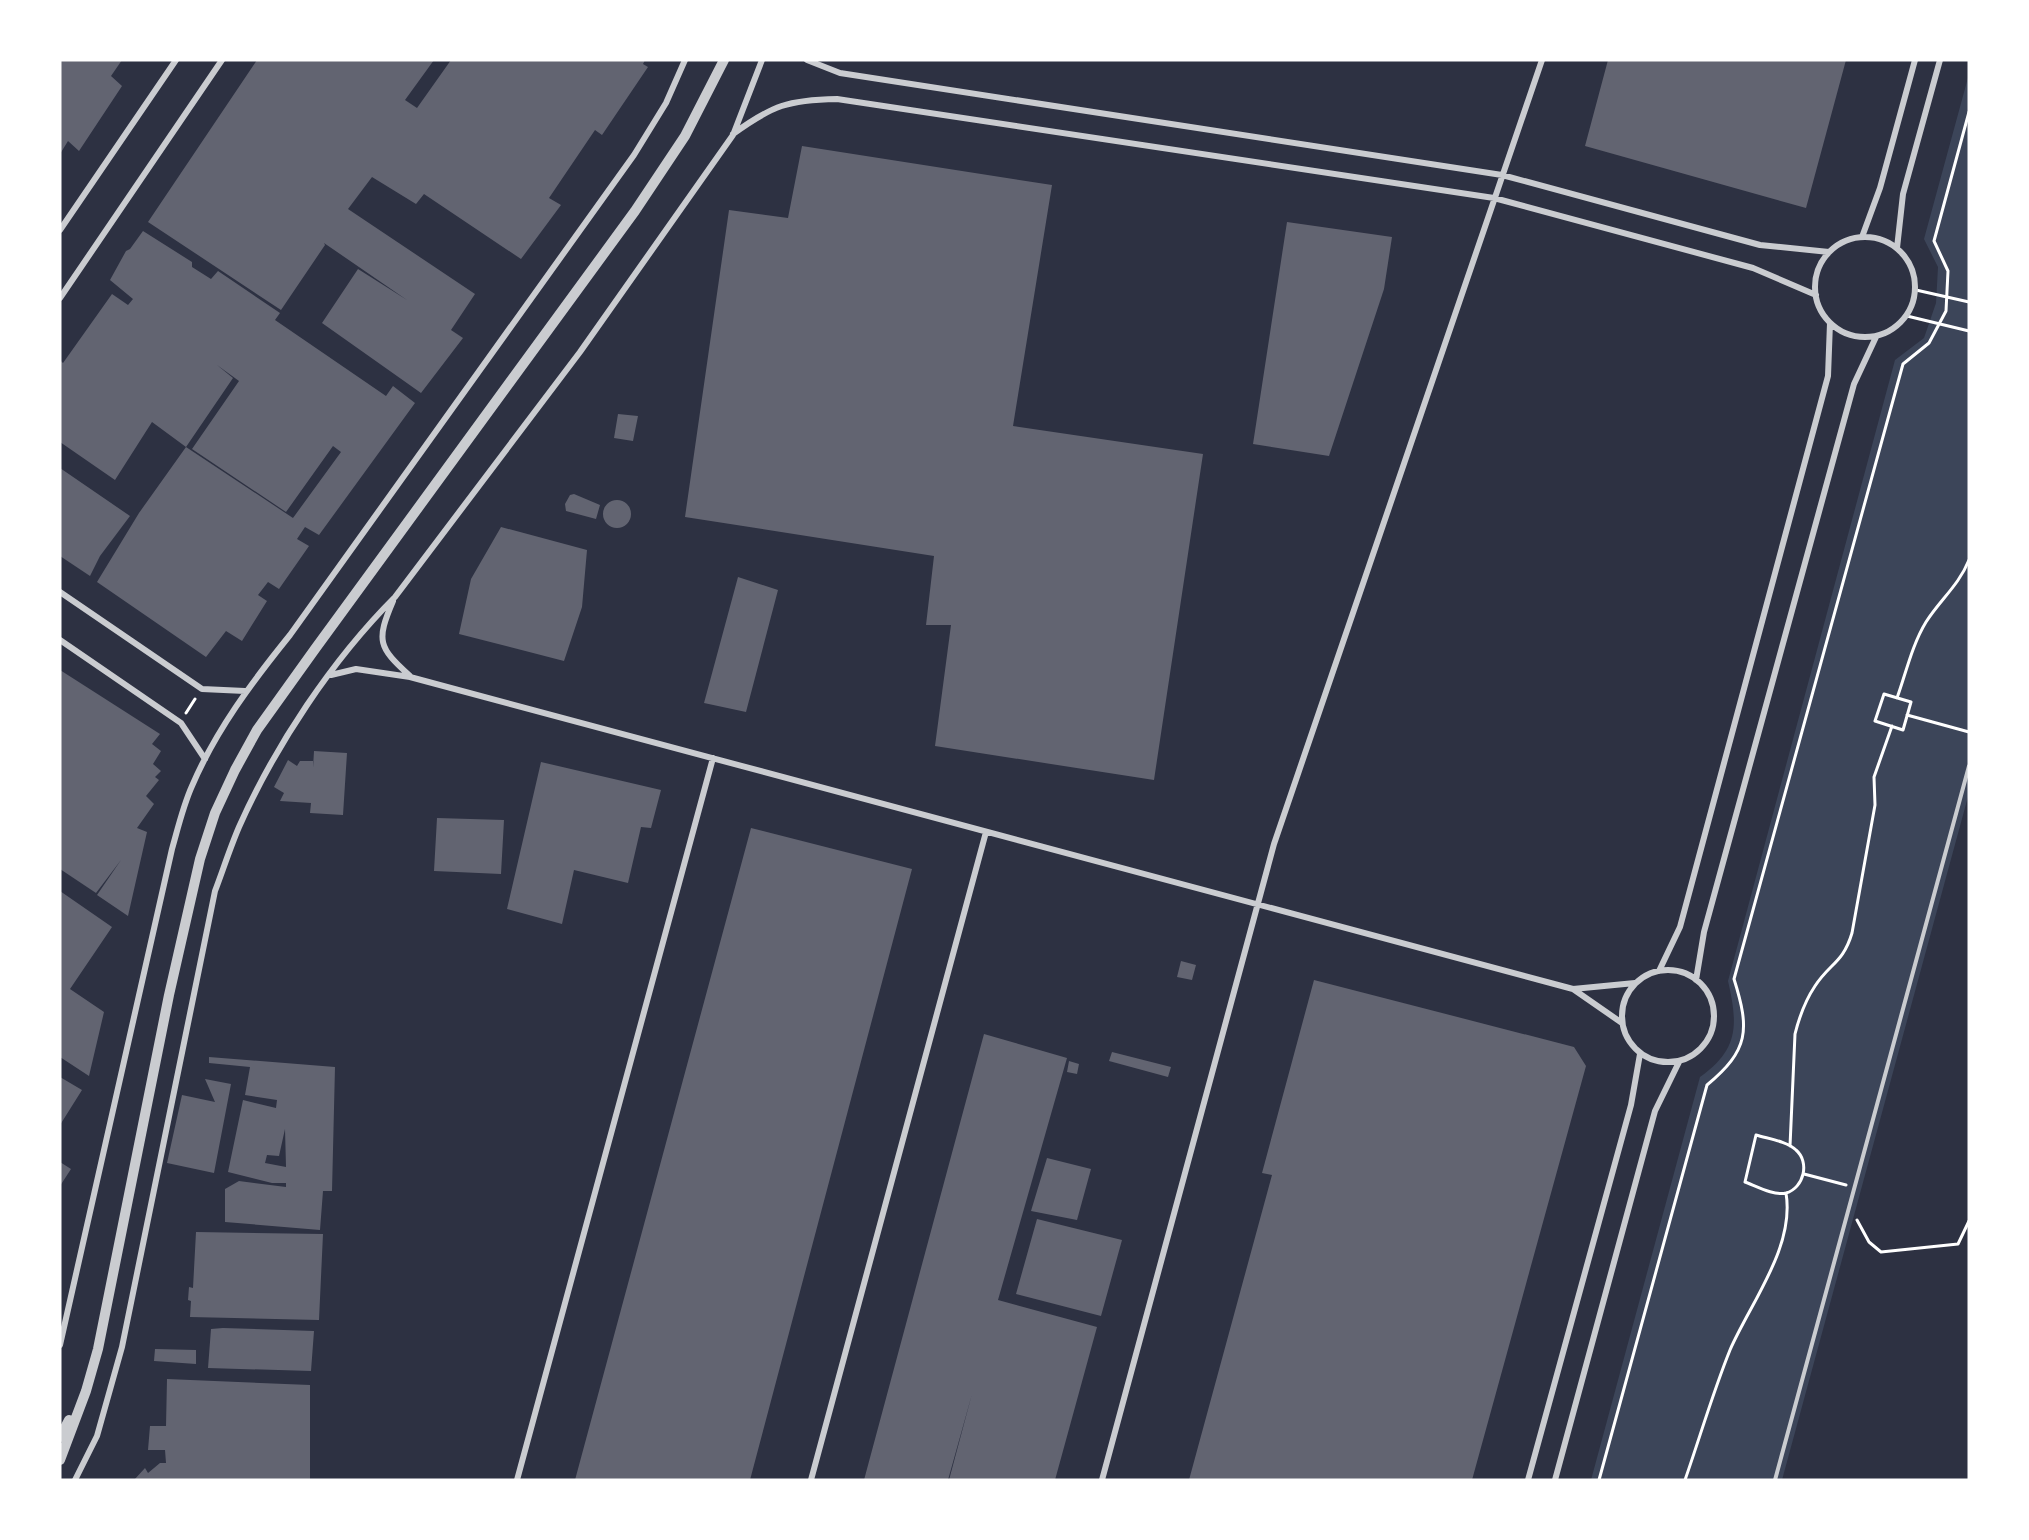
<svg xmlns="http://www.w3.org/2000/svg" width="2029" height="1540" font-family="'Roboto Serif',serif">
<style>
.green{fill:#3c4559}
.building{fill:#626471;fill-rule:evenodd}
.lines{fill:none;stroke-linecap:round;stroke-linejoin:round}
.path{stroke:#fff;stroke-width:3}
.service{stroke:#caccd0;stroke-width:4}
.minor{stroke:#caccd0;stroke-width:6}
.tertiary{stroke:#caccd0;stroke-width:10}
</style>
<rect width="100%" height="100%" fill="#2d3142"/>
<!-- green -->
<path class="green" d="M 1969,74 L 1969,793 L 1782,1480 L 1591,1480 L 1700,1077 C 1739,1049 1738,1025 1728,981 L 1895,360 L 1924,338 L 1936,303 L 1938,267 L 1924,239 Z"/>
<!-- building -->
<path class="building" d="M 60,60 L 122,60 L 111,76 L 122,86 L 79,151 L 68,141 L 60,154 Z
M 257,60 L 434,60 L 405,100 L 417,108 L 451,60 L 645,60 L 643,64 L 648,67 L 602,135 L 595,130 L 549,198 L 561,205 L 521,259 L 424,194 L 416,204 L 372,177 L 348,209 L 475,294 L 451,330 L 463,338 L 421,393 L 322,323 L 358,269 L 407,300 L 324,243 L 325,245 L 281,310 L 148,222 Z
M 1608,60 L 1846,60 L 1806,208 L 1585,146 Z
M 802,146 L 1052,185 L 1013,426 L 1203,454 L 1154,780 L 935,746 L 951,625 L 926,625 L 934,556 L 685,517 L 729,210 L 788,218 Z
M 1287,222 L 1392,237 L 1384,289 L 1329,456 L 1253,444 Z
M 143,231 L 192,262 L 192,267 L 211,279 L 218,271 L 280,313 L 275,320 L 386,396 L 393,386 L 415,403 L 319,535 L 305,527 L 297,539 L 309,546 L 279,589 L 268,582 L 258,595 L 267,601 L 242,641 L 226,631 L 206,657 L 97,582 L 139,513 L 186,447 L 293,518 L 341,452 L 333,446 L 286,512 L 192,449 L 239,381 L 217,365 L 233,378 L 186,447 L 152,422 L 115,480 L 60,442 L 60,360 L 63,363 L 112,294 L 128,305 L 133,299 L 110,280 L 126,251 L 130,249 Z
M 618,414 L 638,416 L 633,441 L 614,438 Z
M 60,468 L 130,516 L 100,556 L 90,576 L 60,556 Z
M 574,494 L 600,505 L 596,519 L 566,511 L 565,504 L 570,495 Z
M603 514a14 14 0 1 1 28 0a14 14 0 1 1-28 0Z
M 501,527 L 587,550 L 582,607 L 564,661 L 459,634 L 471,579 Z
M 738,577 L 778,590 L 746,712 L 704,703 Z
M 60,670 L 160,734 L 152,744 L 161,751 L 153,764 L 161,771 L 155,777 L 159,780 L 146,796 L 154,804 L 137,828 L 147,832 L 128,916 L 97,895 L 121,860 L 96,893 L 60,869 Z
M 314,751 L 347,753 L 343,815 L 310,813 L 311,803 L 280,801 L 284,793 L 274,787 L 288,760 L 297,766 L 300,761 L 313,761 L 313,768 Z
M 541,762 L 661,790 L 651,828 L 641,827 L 628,883 L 574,870 L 562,924 L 507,909 Z
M 437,818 L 504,820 L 501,874 L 434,871 Z
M 751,828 L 912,869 L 750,1480 L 575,1480 Z
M 60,891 L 112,927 L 70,989 L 104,1012 L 89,1076 L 60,1057 Z
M 1181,961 L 1196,965 L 1192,980 L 1177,977 Z
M 1314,980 L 1574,1047 L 1586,1066 L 1472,1480 L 1189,1480 L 1272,1175 L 1262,1173 Z
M 984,1034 L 1067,1058 L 998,1300 L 1097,1327 L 1055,1480 L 949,1480 L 972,1394 L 948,1480 L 864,1480 Z
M 1112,1052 L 1171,1067 L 1168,1077 L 1109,1061 Z
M 209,1057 L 335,1067 L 332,1191 L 323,1191 L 320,1230 L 225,1222 L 225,1189 L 239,1181 L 286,1187 L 286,1183 L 272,1183 L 228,1172 L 243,1100 L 276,1108 L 277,1100 L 245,1095 L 250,1067 L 209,1063 ZM 285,1129 L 286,1167 L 265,1163 L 267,1155 L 279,1156 Z
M 1069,1061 L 1079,1064 L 1077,1074 L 1067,1072 Z
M 60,1077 L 82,1090 L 60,1125 Z
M 205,1079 L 231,1084 L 214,1173 L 167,1163 L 182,1095 L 215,1102 Z
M 1047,1158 L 1091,1169 L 1077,1220 L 1031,1211 Z
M 60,1162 L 71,1169 L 60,1186 Z
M 1037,1219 L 1122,1240 L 1101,1316 L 1016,1294 Z
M 196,1232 L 323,1234 L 319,1320 L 190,1317 L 191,1301 L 188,1300 L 189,1287 L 193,1288 Z
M 223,1328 L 314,1331 L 311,1371 L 208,1368 L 211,1329 Z
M 155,1349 L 196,1350 L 196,1364 L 154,1361 Z
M 167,1379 L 310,1385 L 310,1480 L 134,1480 L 145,1468 L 148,1473 L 160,1463 L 166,1463 L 165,1450 L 148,1450 L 150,1426 L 166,1426 Z"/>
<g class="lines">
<!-- path -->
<path class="path" d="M 1916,290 L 1969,302
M 1907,316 L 1969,331
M 1884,694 L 1911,702 L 1903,730 L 1875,721 Z
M 1897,698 C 1906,673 1912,645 1926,622 C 1940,600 1959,585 1969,560
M 186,713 L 195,699
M 1907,715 L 1969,732
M 1756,1135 C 1769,1139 1786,1141 1796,1150 C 1810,1162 1804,1188 1786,1193 C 1774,1196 1756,1186 1745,1182 Z
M 1790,1146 L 1795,1034 C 1799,1018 1805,1001 1815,986 C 1830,963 1843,963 1852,933 L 1875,805 L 1874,777 L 1892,726
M 1804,1174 L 1846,1185
M 1857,1220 L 1869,1242 L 1881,1252 L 1958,1244 L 1969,1221
M 1599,1480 L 1707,1085 C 1749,1050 1750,1030 1734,979 L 1903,364 L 1929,343 L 1946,311 L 1948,271 L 1934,241 L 1969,112
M 1685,1480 C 1700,1437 1713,1392 1730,1350 C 1751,1302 1795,1247 1786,1193"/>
<!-- service -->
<path class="service" d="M 1775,1480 L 1969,766"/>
<!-- minor -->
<path class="minor" d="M 807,60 L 840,73 L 1502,175 L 1760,245 L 1829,252
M 733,134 C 773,105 788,100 837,99 L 1494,198 L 1753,268 L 1816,295
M 60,230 L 176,60
M1815 287a50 50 0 1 1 100 0a50 50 0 1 1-100 0Z
M 1862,237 L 1880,188 L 1915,60
M 1897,248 L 1903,194 L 1940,60
M 60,298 L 222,60
M 60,592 L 202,689 L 245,691
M 393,601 C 376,641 378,647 410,676
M 60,640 L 181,723 L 205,759
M 331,675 L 356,669 L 410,677 L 1573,989 L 1622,1023
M1622 1016a46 46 0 1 1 92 0a46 46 0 1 1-92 0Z
M 1659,971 L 1680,927 L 1828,376 L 1830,323
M 1696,980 L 1704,932 L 1854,384 L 1876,337
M 1573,989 L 1635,983
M 60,1345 L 172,849 C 178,828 183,806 192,786 C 216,730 252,682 290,635 L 634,155 L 666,103 L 685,60
M 75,1480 L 97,1436 L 122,1347 L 215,891 C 223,870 230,848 239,827 C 275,746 332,660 395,597 L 580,352 L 733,135 L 762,60
M 517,1480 L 713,758
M 811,1480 L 986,832
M 1102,1480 L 1274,844 L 1542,60
M 1528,1480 L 1631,1105 L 1640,1054
M 1555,1480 L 1655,1111 L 1679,1062"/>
<!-- tertiary -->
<path class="tertiary" d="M 60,1437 L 69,1420
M 60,1460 L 86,1391 L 98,1349 L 169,995 L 200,859 L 215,813 L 235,770 L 257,730 L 315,649 L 635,211 L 685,136 L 724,60"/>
</g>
<!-- border -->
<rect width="2029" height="1540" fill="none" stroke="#ffffff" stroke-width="123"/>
</svg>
